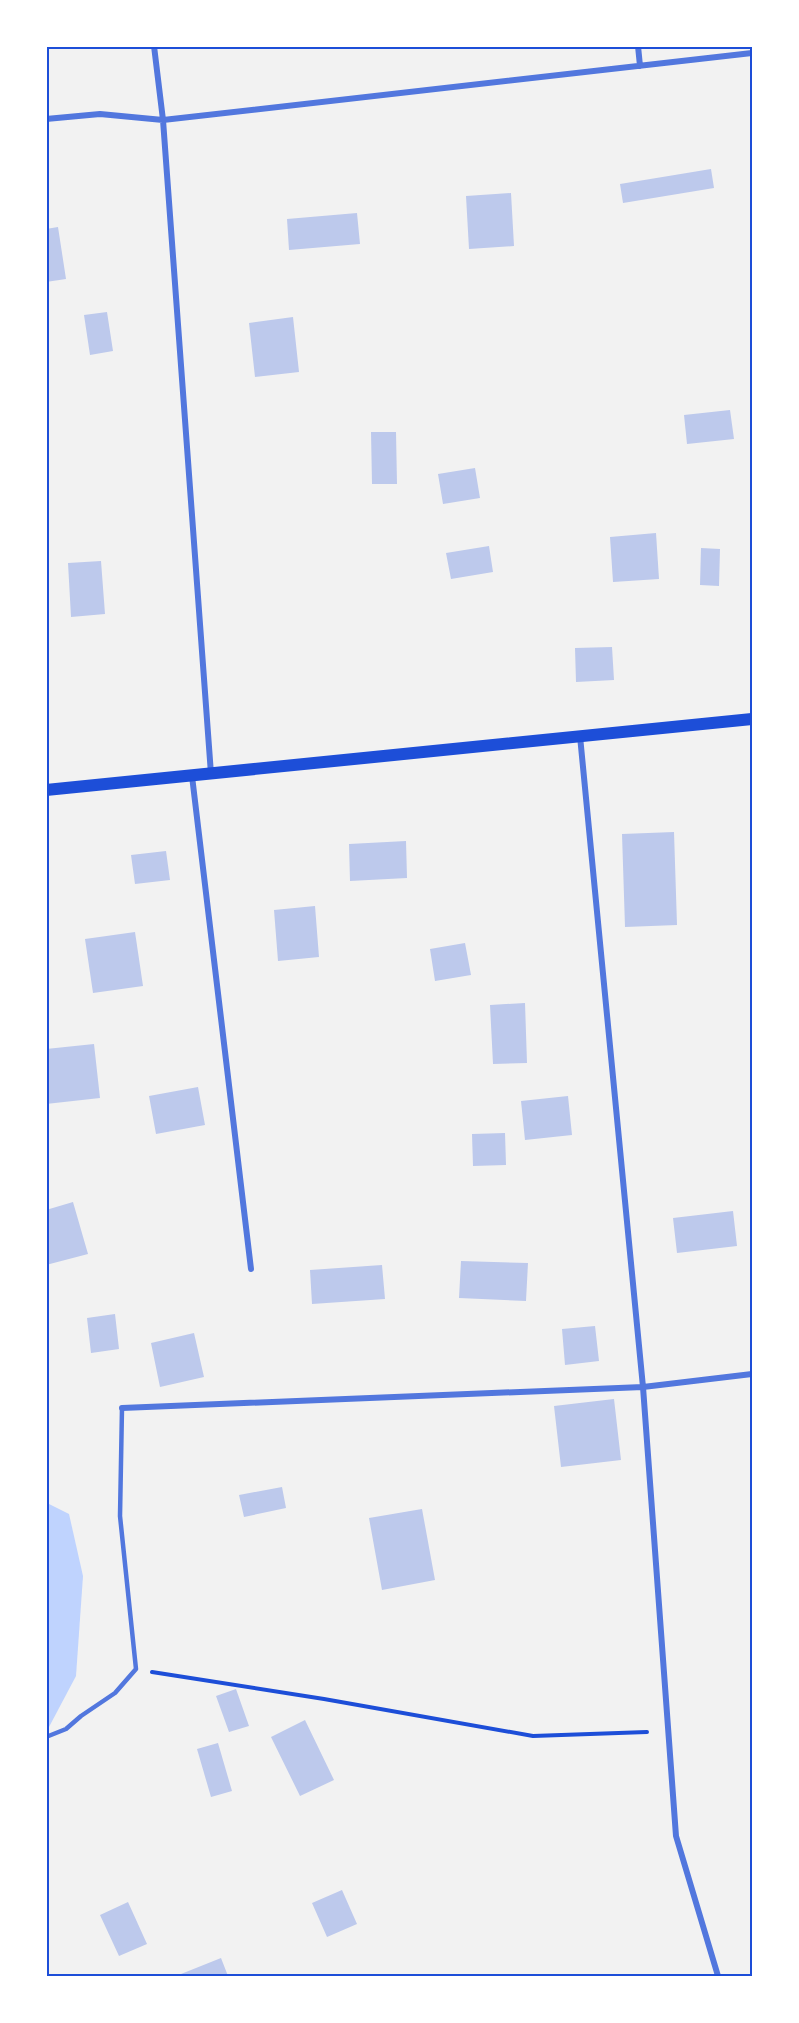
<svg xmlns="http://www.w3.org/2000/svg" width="799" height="2023" font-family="'Playfair Display',serif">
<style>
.water{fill:#bfd3fe}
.building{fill:#bdc9ec}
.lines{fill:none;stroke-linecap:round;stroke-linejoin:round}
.path{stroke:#1d4ed8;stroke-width:4}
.service{stroke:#5277de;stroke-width:4.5}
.minor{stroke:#5277de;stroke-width:6}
.secondary{stroke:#1d4ed8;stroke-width:12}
.neatline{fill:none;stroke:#1d4ed8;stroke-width:2}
</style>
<rect width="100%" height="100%" fill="#f2f2f2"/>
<!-- water -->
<path class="water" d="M 47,1503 L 69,1514 L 83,1576 L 76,1676 L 49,1727 L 47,1728 Z"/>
<!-- building -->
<path class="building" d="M 711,169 L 714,188 L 623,203 L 620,184 Z
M 511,193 L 514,246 L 469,249 L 466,196 Z
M 357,213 L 360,244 L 289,250 L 287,219 Z
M 58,227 L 66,279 L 46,282 L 46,229 Z
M 107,312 L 113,351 L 90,355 L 84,315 Z
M 293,317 L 299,372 L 255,377 L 249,323 Z
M 730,410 L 734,439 L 687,444 L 684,415 Z
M 371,432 L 396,432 L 397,484 L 372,484 Z
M 475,468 L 480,498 L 443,504 L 438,474 Z
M 656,533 L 659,579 L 613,582 L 610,537 Z
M 489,546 L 493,572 L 451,579 L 446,553 Z
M 701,548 L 720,549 L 719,586 L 700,585 Z
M 101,561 L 105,614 L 71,617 L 68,563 Z
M 612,647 L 614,680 L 576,682 L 575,648 Z
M 674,832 L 677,925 L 625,927 L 622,834 Z
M 406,841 L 407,878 L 350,881 L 349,844 Z
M 166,851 L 170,880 L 135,884 L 131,855 Z
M 315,906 L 319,957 L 278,961 L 274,910 Z
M 135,932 L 143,986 L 93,993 L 85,939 Z
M 465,943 L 471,975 L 435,981 L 430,949 Z
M 525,1003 L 527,1063 L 493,1064 L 490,1005 Z
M 94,1044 L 100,1098 L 46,1104 L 46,1049 Z
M 198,1087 L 205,1125 L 156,1134 L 149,1096 Z
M 568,1096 L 572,1135 L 525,1140 L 521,1101 Z
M 505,1133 L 506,1165 L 473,1166 L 472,1134 Z
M 73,1202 L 88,1254 L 46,1265 L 46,1210 Z
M 733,1211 L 737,1246 L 677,1253 L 673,1218 Z
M 461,1261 L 528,1263 L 526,1301 L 459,1298 Z
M 382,1265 L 385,1299 L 312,1304 L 310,1270 Z
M 115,1314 L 119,1349 L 91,1353 L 87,1318 Z
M 595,1326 L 599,1361 L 565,1365 L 562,1329 Z
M 194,1333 L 204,1377 L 160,1387 L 151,1343 Z
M 614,1399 L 621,1460 L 561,1467 L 554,1406 Z
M 282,1487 L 286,1508 L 244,1517 L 239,1495 Z
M 422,1509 L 435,1580 L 382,1590 L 369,1518 Z
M 236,1689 L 249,1726 L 229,1732 L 216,1696 Z
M 305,1720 L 334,1780 L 300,1796 L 271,1737 Z
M 218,1743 L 232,1791 L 211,1797 L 197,1749 Z
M 342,1890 L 357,1924 L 327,1937 L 312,1903 Z
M 128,1902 L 147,1944 L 119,1956 L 100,1915 Z
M 221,1958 L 228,1976 L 176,1976 Z"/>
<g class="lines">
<!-- path -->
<path class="path" d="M 152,1672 L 324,1699 L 533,1736 L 647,1732"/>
<!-- service -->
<path class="service" d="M 46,1737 L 66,1729 L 81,1716 L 115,1693 L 136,1669 L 120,1516 L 122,1408"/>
<!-- minor -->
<path class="minor" d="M 154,46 L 163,120 L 211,774
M 638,46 L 640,66
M 46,119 L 100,114 L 163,120 L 752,53
M 580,736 L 643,1387 L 676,1836 L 718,1976
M 192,776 L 251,1269
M 122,1408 L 643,1387 L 752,1374"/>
<!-- secondary -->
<path class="secondary" d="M 46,790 L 752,719"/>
</g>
<!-- border -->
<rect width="799" height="2023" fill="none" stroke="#ffffff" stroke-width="96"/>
<rect x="48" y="48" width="703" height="1927" class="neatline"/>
</svg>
